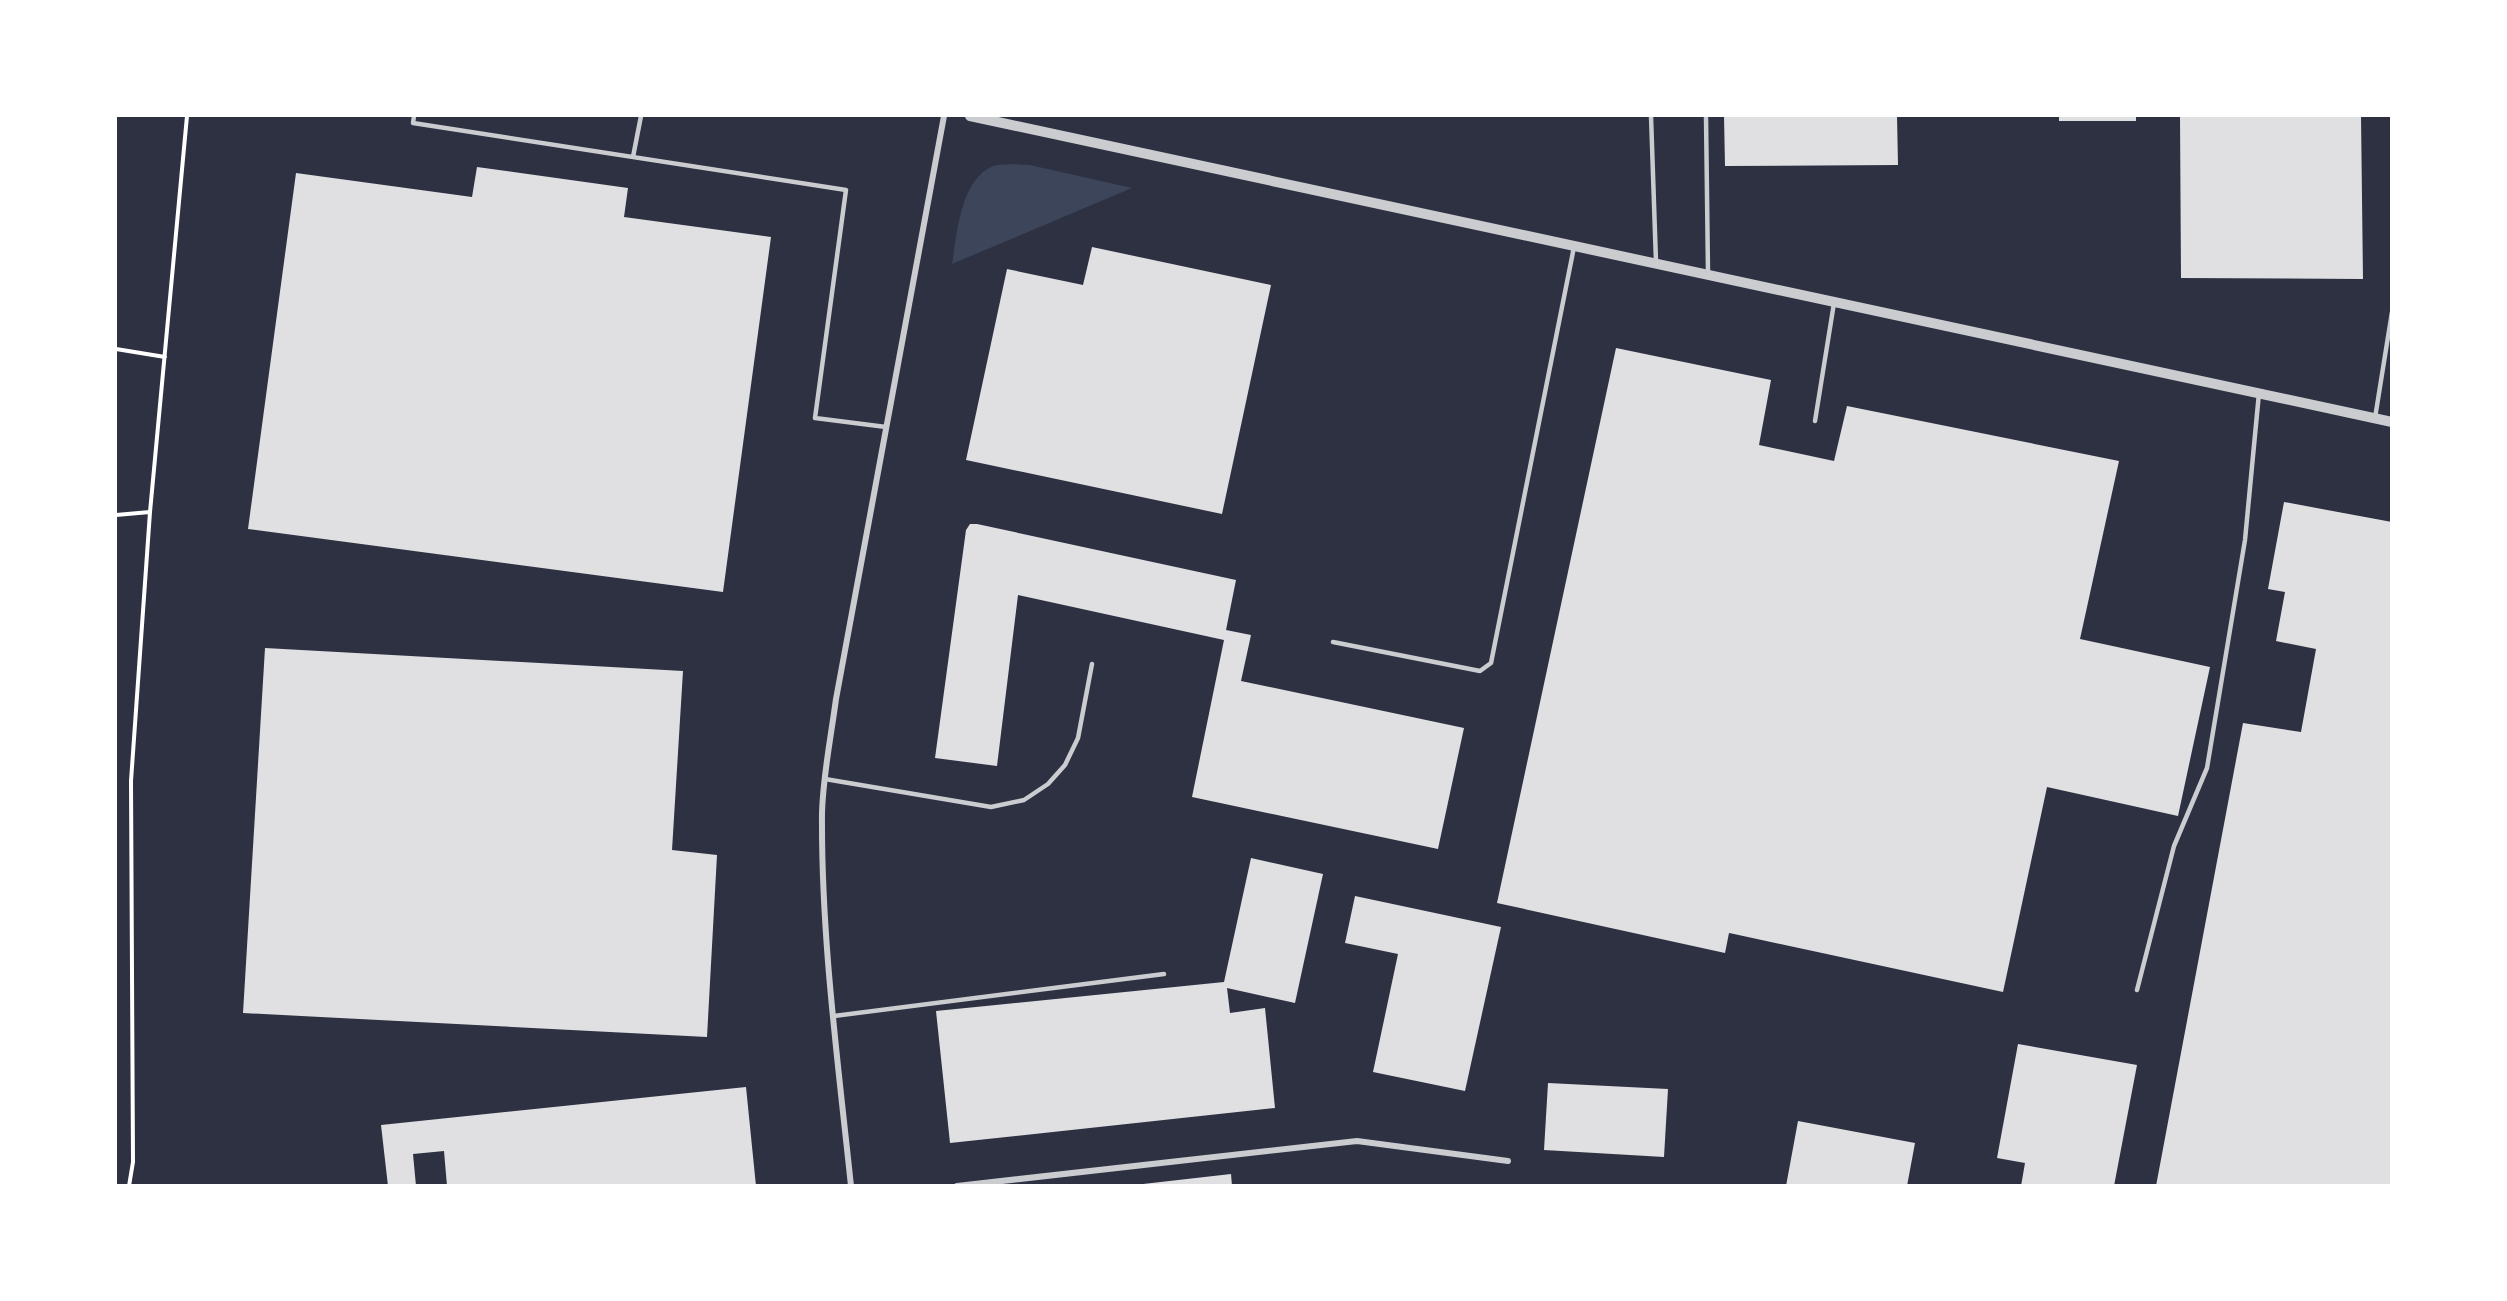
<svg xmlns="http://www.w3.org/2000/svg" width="2507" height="1301" font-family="Signika,sans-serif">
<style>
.green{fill:#3c4559}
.building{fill:#e0e0e3}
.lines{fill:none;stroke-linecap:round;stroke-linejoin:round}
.path{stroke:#fff;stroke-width:4}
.service{stroke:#caccd0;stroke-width:4.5}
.minor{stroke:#caccd0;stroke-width:6}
.tertiary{stroke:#caccd0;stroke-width:10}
</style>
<rect width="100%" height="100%" fill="#2d3142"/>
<!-- green -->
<path class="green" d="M 1012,164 L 1030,165 L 1132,188 L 952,264 C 957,234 960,180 993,166 C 998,164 1006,165 1012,164 Z"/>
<!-- building -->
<path class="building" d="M 1724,116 L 1897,116 L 1898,165 L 1725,166 Z
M 2059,116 L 2136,116 L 2136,121 L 2059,121 Z
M 2180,116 L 2361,116 L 2363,279 L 2181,278 Z
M 477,167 L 628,188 L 624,217 L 771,237 L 723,592 L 248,529 L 296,173 L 472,197 Z
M 1092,247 L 1271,285 L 1222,514 L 966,460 L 1007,269 L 1083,285 Z
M 1616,348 L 1771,380 L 1759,445 L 1834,461 L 1847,406 L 2119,461 L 2080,639 L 2210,667 L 2178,816 L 2047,787 L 2003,992 L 1734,934 L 1729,933 L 1725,953 L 1497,903 Z
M 2284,502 L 2392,522 L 2392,1186 L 2156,1186 L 2243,723 L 2301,732 L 2316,649 L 2276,641 L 2285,592 L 2268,589 Z
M 970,524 L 977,524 L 1236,580 L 1226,630 L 1251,635 L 1241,681 L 1464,728 L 1438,849 L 1192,797 L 1224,640 L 1018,595 L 997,766 L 935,758 L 966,530 Z
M 265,648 L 683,671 L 672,850 L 717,855 L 707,1037 L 243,1013 Z
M 1251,858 L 1323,874 L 1295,1003 L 1227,988 L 1230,1013 L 1265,1008 L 1275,1108 L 950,1143 L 936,1011 L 1224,982 Z
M 1355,896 L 1501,927 L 1465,1091 L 1373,1072 L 1398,954 L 1345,943 Z
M 2018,1044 L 2137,1065 L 2114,1186 L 2021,1186 L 2025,1163 L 1997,1158 Z
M 1548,1083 L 1668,1089 L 1664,1157 L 1544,1150 Z
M 746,1087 L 756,1186 L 447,1186 L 444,1151 L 413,1154 L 416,1186 L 388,1186 L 381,1125 Z
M 1798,1121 L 1915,1143 L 1907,1186 L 1786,1186 Z
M 1231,1174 L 1232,1186 L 1143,1186 L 1143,1184 Z"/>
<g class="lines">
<!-- path -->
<path class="path" d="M 116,349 L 165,357
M 116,515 L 150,512 L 187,116
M 129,1186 L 133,1162 L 131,781 L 150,512"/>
<!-- service -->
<path class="service" d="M 414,116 L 413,123 L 846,190 L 815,418 L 886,427
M 1651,116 L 1656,262
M 1706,116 L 1708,273
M 633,157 L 641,116
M 2375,418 L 2392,312
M 1815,421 L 1834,303
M 1333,642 L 1480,671 L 1491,663 L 1574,247
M 825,779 L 991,807 L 1024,800 L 1048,784 L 1065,765 L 1078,738 L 1092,664
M 2137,990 L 2174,846 L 2207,768 L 2245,540 L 2259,393
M 834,1016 L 1164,974"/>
<!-- minor -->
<path class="minor" d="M 851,1186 C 838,1062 821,937 822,813 C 823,775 831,737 836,699 L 944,116
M 957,1186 L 1357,1141 L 1508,1161"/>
<!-- tertiary -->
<path class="tertiary" d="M 970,116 L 2392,422"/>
</g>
<!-- border -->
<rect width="2507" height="1301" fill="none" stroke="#ffffff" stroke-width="234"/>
</svg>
